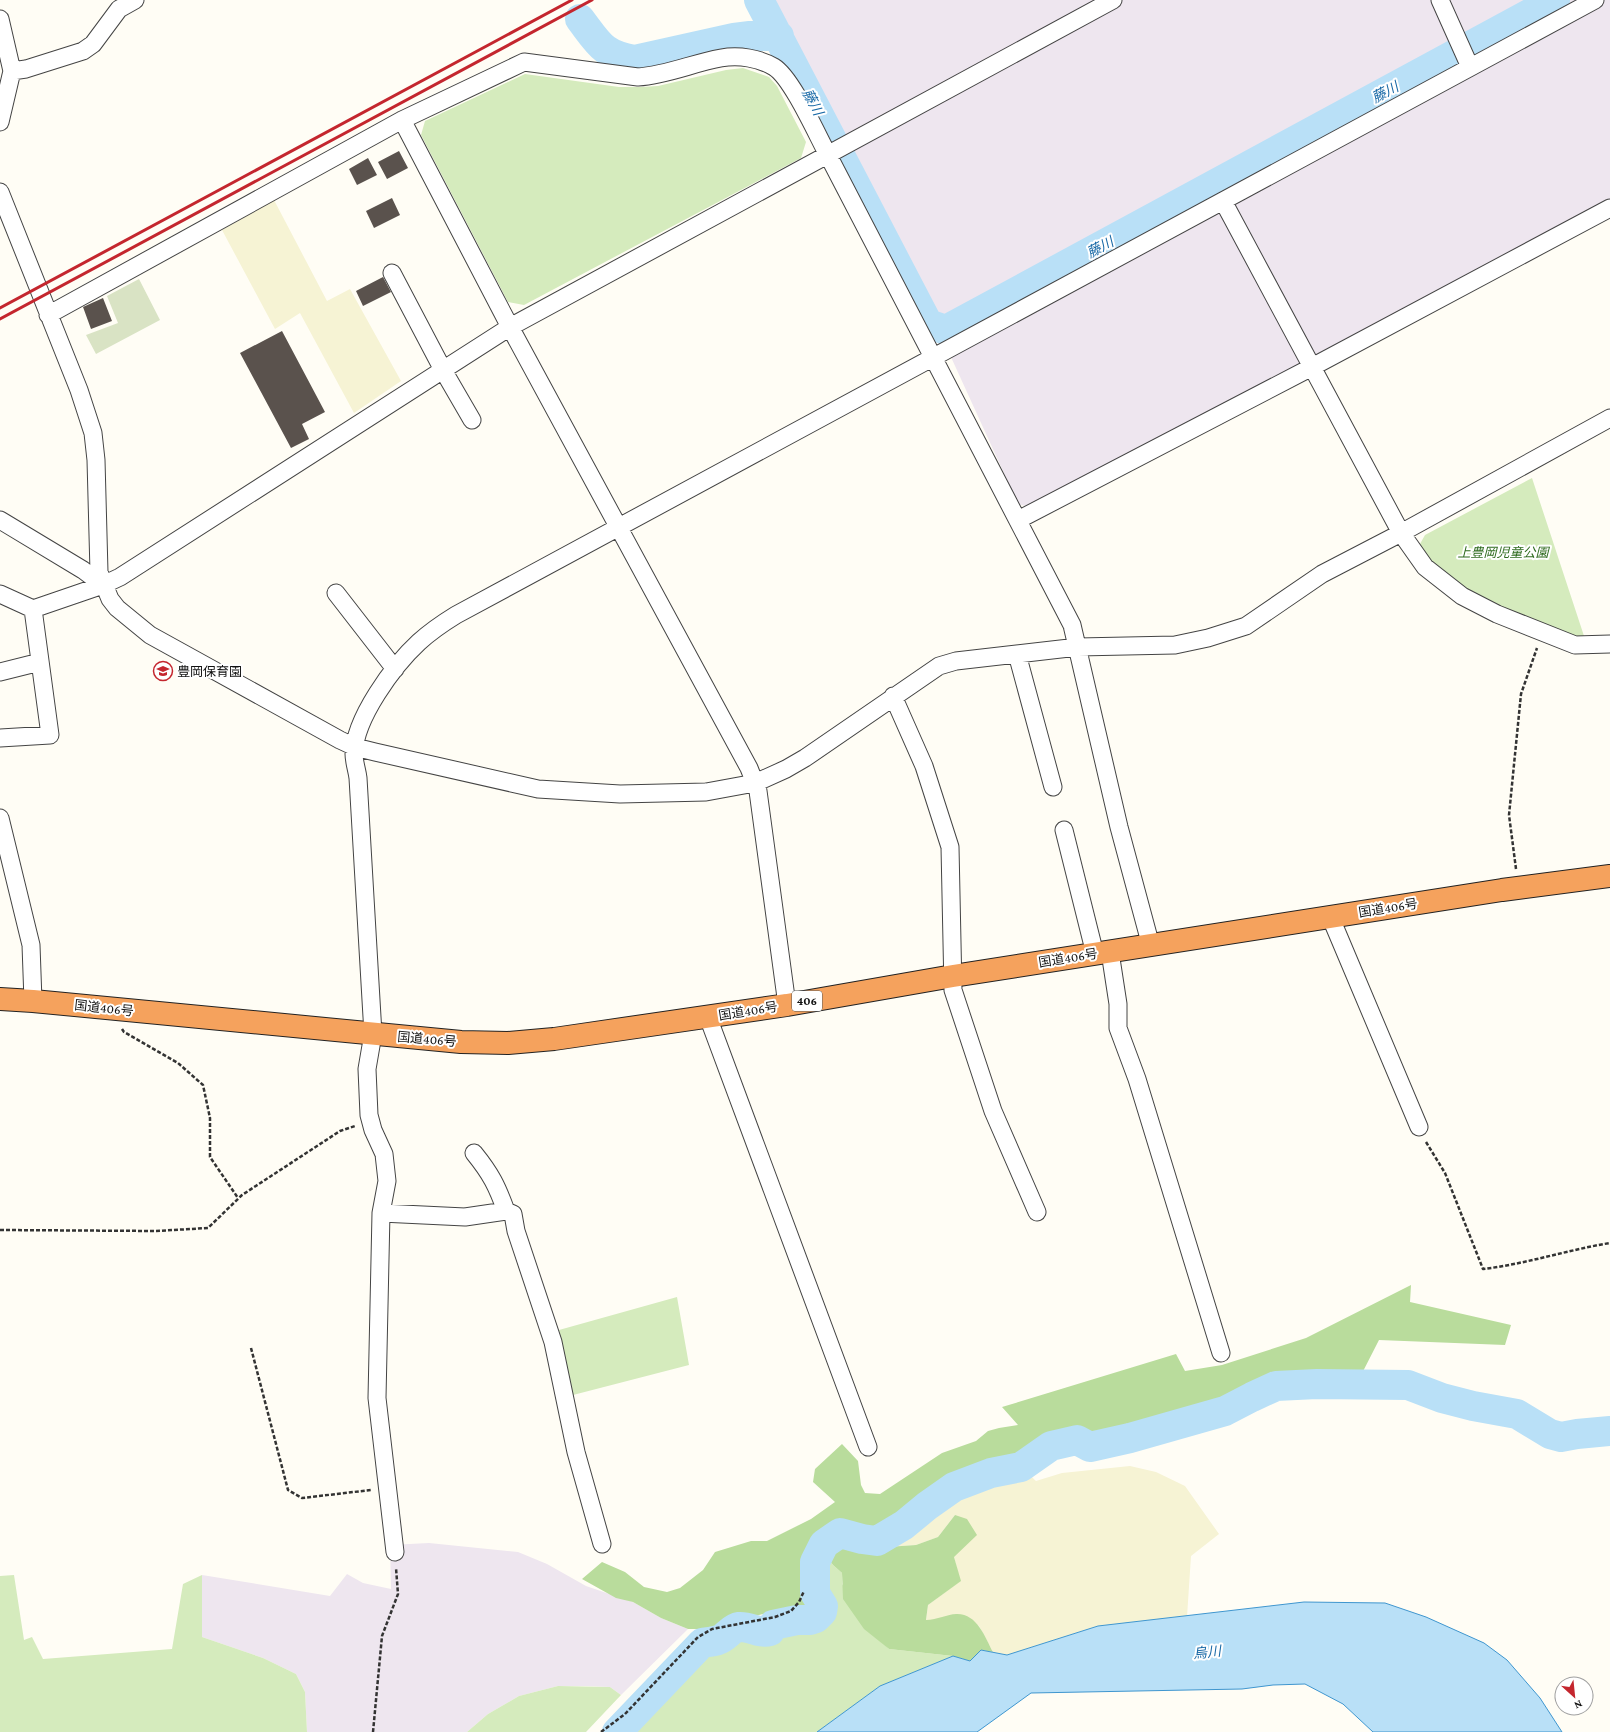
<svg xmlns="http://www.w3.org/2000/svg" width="1610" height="1732" font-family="'Crimson Pro','Noto Sans JP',serif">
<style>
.industrial{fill:#eee6ef}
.farmland{fill:#f6f3d4}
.green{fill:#d5ebbd}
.forest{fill:#b9dc9c}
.cemetery{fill:#d9e3c4}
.water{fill:#b9e0f7;stroke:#3f96cf}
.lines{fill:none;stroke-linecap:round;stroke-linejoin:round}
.river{stroke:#b9e0f7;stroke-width:30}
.building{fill:#5a524d}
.minor-casing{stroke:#444;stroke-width:19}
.highway-casing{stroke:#222;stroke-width:24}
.path{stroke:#333;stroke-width:2.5;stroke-dasharray:4 2;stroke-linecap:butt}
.minor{stroke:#fff;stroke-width:17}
.highway{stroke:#f5a25d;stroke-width:22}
.rail{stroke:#c4262e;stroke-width:3}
.labels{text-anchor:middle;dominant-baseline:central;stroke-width:4;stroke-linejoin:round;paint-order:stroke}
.shield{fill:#fff;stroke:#585858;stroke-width:1}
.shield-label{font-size:12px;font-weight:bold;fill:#111}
.park-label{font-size:13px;font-style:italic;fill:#2f6b1f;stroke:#fff}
.poi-label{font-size:13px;fill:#111;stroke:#fff;text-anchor:start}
.street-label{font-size:13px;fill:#111;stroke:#fff}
.water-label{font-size:14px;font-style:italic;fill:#1768a6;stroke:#fff}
</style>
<rect width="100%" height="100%" fill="#fffdf5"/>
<!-- industrial -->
<path class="industrial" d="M 766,0 L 1610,0 L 1610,200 L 1030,507 L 1018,504 L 935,322 L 840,135 Z
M 429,1543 L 518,1552 L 547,1564 L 586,1586 L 633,1602 L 661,1618 L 688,1629 L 621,1695 L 610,1687 L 585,1686 L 558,1686 L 519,1696 L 488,1714 L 467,1732 L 307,1732 L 305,1692 L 296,1674 L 263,1658 L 202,1637 L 202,1575 L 330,1596 L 347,1574 L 363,1583 L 391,1589 L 390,1545 Z"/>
<!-- farmland -->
<path class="farmland" d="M 274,200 L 327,301 L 350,289 L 401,381 L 354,413 L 300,313 L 275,329 L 222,230 Z
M 1130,1466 L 1156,1472 L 1185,1486 L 1219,1534 L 1191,1556 L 1187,1617 L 1098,1626 L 1007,1655 L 993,1652 L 979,1626 L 956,1614 L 942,1618 L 926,1621 L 928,1605 L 960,1581 L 954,1557 L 955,1515 L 938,1537 L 916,1545 L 887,1547 L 877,1541 L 904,1525 L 927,1506 L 954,1487 L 991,1473 L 1021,1467 L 1036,1481 L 1062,1473 Z"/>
<!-- green -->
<path class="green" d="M 743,68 L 769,77 L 777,86 L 806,142 L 801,158 L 524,305 L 508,302 L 421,135 L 425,121 L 525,74 L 619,87 L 641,87 L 658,86 L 726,70 Z
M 1532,478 L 1584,636 L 1576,637 L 1501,609 L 1469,592 L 1431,564 L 1420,544 L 1425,535 Z
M 677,1297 L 689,1365 L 573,1395 L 559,1330 Z
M 824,1553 L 833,1565 L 842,1573 L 842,1584 L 878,1639 L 889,1649 L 953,1656 L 880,1686 L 817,1732 L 623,1732 L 704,1649 L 729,1638 L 734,1632 L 740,1630 L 763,1635 L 771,1634 L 775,1629 L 798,1623 L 819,1621 L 825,1613 L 826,1606 C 817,1593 818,1577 817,1562 Z
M 14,1575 L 24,1640 L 32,1637 L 43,1659 L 172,1649 L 183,1584 L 202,1575 L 202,1637 L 263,1658 L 296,1674 L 305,1692 L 307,1732 L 0,1732 L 0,1576 Z
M 558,1686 L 610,1687 L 621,1695 L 586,1732 L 467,1732 L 488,1714 L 519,1696 Z"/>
<!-- forest -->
<path class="forest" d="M 1411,1285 L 1410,1302 L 1511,1325 L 1505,1345 L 1379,1340 L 1356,1385 L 1317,1384 L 1276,1386 L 1252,1397 L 1225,1411 L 1130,1438 L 1090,1447 L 1077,1440 L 1051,1446 L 1021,1467 L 991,1473 L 954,1487 L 927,1506 L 904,1525 L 877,1541 L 887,1547 L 916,1545 L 938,1537 L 955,1515 L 967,1519 L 977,1535 L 954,1557 L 961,1581 L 928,1605 L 926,1620 C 937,1620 948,1614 956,1614 C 977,1613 985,1637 993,1652 L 981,1650 L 970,1661 L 953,1656 L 889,1649 L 864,1629 L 843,1599 L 842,1573 L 833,1565 L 824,1553 L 812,1561 L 811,1593 L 819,1605 L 819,1610 L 815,1616 L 808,1618 L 763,1614 L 703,1629 L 688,1629 L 661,1618 L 633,1602 L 616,1598 L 582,1579 L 602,1562 L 625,1572 L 644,1587 L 667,1592 L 680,1588 L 703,1570 L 715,1552 L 751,1541 L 767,1541 L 811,1519 L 835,1502 L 813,1482 L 815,1469 L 842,1444 L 858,1461 L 861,1485 L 865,1493 L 880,1494 L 942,1453 L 976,1441 L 988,1431 L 999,1428 L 1018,1425 L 1002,1407 L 1176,1354 L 1185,1371 L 1222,1365 L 1306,1338 Z"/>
<!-- cemetery -->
<path class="cemetery" d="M 139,279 L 160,320 L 96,354 L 86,335 L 118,323 L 107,296 Z"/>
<!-- water -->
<path class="water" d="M 1304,1602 L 1385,1603 L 1426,1617 L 1484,1643 L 1507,1660 L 1540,1698 L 1562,1732 L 1373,1732 L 1343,1704 L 1305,1684 L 1273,1685 L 1242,1689 L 1031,1693 L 977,1732 L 817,1732 L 880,1686 L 953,1656 L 970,1661 L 981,1650 L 1007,1655 L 1098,1626 Z"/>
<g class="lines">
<!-- river -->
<path class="river" d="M 759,0 L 928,324 L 946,330 L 1555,0
M 580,19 C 599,44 603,55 635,60 L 734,38 L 750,36 L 779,36
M 617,1732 L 702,1643 C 707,1642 713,1642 718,1640 C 726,1638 731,1628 739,1627 C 750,1626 759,1634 770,1631 L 773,1625 L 797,1620 L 810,1620 L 816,1618 L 822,1612 L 823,1606 L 815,1593 L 815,1562 L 824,1544 L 840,1533 L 862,1539 L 877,1541 L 904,1525 L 927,1506 L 954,1487 L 991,1473 L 1021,1467 L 1051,1446 L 1077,1440 L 1090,1447 L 1130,1438 L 1225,1411 L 1252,1397 L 1276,1386 L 1317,1384 L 1408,1385 L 1442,1398 L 1473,1406 L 1517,1414 L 1550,1434 L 1561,1437 L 1577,1434 L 1610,1431"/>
</g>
<!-- building -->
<path class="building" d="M 399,151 L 408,168 L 387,179 L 378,162 Z
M 368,158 L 377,175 L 357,185 L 349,169 Z
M 392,198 L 400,215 L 374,228 L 366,211 Z
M 383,277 L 391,292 L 363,306 L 356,291 Z
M 103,298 L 112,321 L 91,329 L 83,307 Z
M 282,331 L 325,412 L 302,424 L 309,439 L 291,448 L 240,353 Z"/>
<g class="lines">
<defs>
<path id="minor" d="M 1440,0 L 1470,67
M 0,19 L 12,71 L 0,122
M 12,71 L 26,69 L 83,51 L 93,44 L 119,9 L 135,0
M 402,120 L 510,327 L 749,768 L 758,791 L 787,1005
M 0,192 L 79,390 L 93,433 L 96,460 L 99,572 L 110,599 L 117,608 L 150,635 L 340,740 L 355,747 L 375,752 L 538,789 L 620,794 L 706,792 L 755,783 L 786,769 L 805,758 L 939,666 L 956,661 L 1078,647 L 1175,645 L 1208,638 L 1246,626 L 1322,574 L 1401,533 L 1610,418
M 1223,201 L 1401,533 L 1425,567 L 1462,596 L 1497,614 L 1575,645 L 1610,644
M 392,273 L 443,370 L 472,420
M 48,315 L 402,120 L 524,62 L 638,77 C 667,75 693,63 721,58 C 739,55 759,58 774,67 C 792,78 817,135 828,155 L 1072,625 L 1119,827 L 1151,946
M 0,520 L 83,570 L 103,585
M 1018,520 L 1312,367 L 1610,208
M 336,593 L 395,669
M 0,594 L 33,609 L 103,585 L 120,577 L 510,327 L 1113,0
M 1017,654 L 1053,787
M 0,672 L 40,662
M 893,696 L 924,766 L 950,847 L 953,990 L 993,1111 L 1037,1212
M 0,738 L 50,735 L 33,609
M 0,818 L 31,945 L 33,1001
M 1064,830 L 1095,954
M 1330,916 L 1419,1127
M 1110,952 L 1118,1004 L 1118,1028 L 1137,1079 L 1221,1353
M 708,1017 L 868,1447
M 474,1153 C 491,1174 497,1186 506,1211
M 381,1213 L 465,1217 L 506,1211 L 513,1214 L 516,1231 L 553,1342 L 576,1452 L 602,1544
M 395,1552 L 377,1398 L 381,1213 L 387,1181 L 384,1154 L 373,1130 L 369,1115 L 367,1069 L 373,1034 L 358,778 C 357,770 354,762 354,754 C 354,719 394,665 419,642 C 430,632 443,623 456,615 L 1595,0"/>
<path id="highway" d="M 0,999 L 33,1001 L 461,1042 L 508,1043 L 554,1039 L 787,1005 L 953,976 L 1502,890 L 1610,876"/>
</defs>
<!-- minor casing -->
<use href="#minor" class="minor-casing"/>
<!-- highway casing -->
<use href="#highway" class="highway-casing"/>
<!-- path -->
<path class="path" d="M 1516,869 L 1509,815 L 1521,694 L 1537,648
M 122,1029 L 124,1032 L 178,1063 L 203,1085 L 210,1118 L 210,1157 L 238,1198
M 1426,1142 L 1445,1173 L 1483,1269 C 1526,1264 1567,1250 1610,1243
M 0,1230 L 156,1231 L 208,1228 L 242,1195 L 340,1131 L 355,1126
M 251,1348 L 288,1490 L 302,1498 L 371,1490
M 373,1732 L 382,1636 L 398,1594 L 396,1568
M 601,1732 L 625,1714 L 698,1637 L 712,1629 L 775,1617 L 791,1611 L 799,1602 L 804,1591"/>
<!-- minor -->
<use href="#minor" class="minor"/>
<!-- highway -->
<use href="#highway" class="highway"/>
<!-- rail -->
<path class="rail" d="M 0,308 L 572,0
M 0,319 L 592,0"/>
</g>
<!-- icons -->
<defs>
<symbol id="school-ring" viewBox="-11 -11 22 22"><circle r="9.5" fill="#fff" stroke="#c4262e" stroke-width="1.5"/><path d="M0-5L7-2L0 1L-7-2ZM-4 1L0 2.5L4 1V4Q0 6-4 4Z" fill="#c4262e"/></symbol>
</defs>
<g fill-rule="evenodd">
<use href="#school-ring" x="152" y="660" width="22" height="22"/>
</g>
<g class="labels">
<!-- shield labels -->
<rect class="shield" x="792" y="991" width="30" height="20" rx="3"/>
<g class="shield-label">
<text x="807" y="1001">406</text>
</g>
<!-- park labels -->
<g class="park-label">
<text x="1503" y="552">上豊岡児童公園</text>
</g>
<!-- poi labels -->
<g class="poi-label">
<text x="177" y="671">豊岡保育園</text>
</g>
<!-- street labels -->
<g class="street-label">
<text transform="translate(1388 908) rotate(-9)">国道406号</text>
<text transform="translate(1068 958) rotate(-9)">国道406号</text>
<text transform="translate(104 1008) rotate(6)">国道406号</text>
<text transform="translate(748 1011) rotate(-9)">国道406号</text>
<text transform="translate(427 1039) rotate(5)">国道406号</text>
</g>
<!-- water labels -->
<g class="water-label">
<text transform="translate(1385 92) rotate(-28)">藤川</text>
<text transform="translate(813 102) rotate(62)">藤川</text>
<text transform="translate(1100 247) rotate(-28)">藤川</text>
<text transform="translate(1207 1652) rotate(-6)">烏川</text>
</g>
</g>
<!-- north arrow -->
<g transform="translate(1574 1696) rotate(153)"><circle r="19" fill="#ffffff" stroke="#a0a0a0"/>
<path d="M0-3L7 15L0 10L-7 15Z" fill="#c4262e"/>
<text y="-6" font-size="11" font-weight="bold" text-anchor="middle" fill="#111111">N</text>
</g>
</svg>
